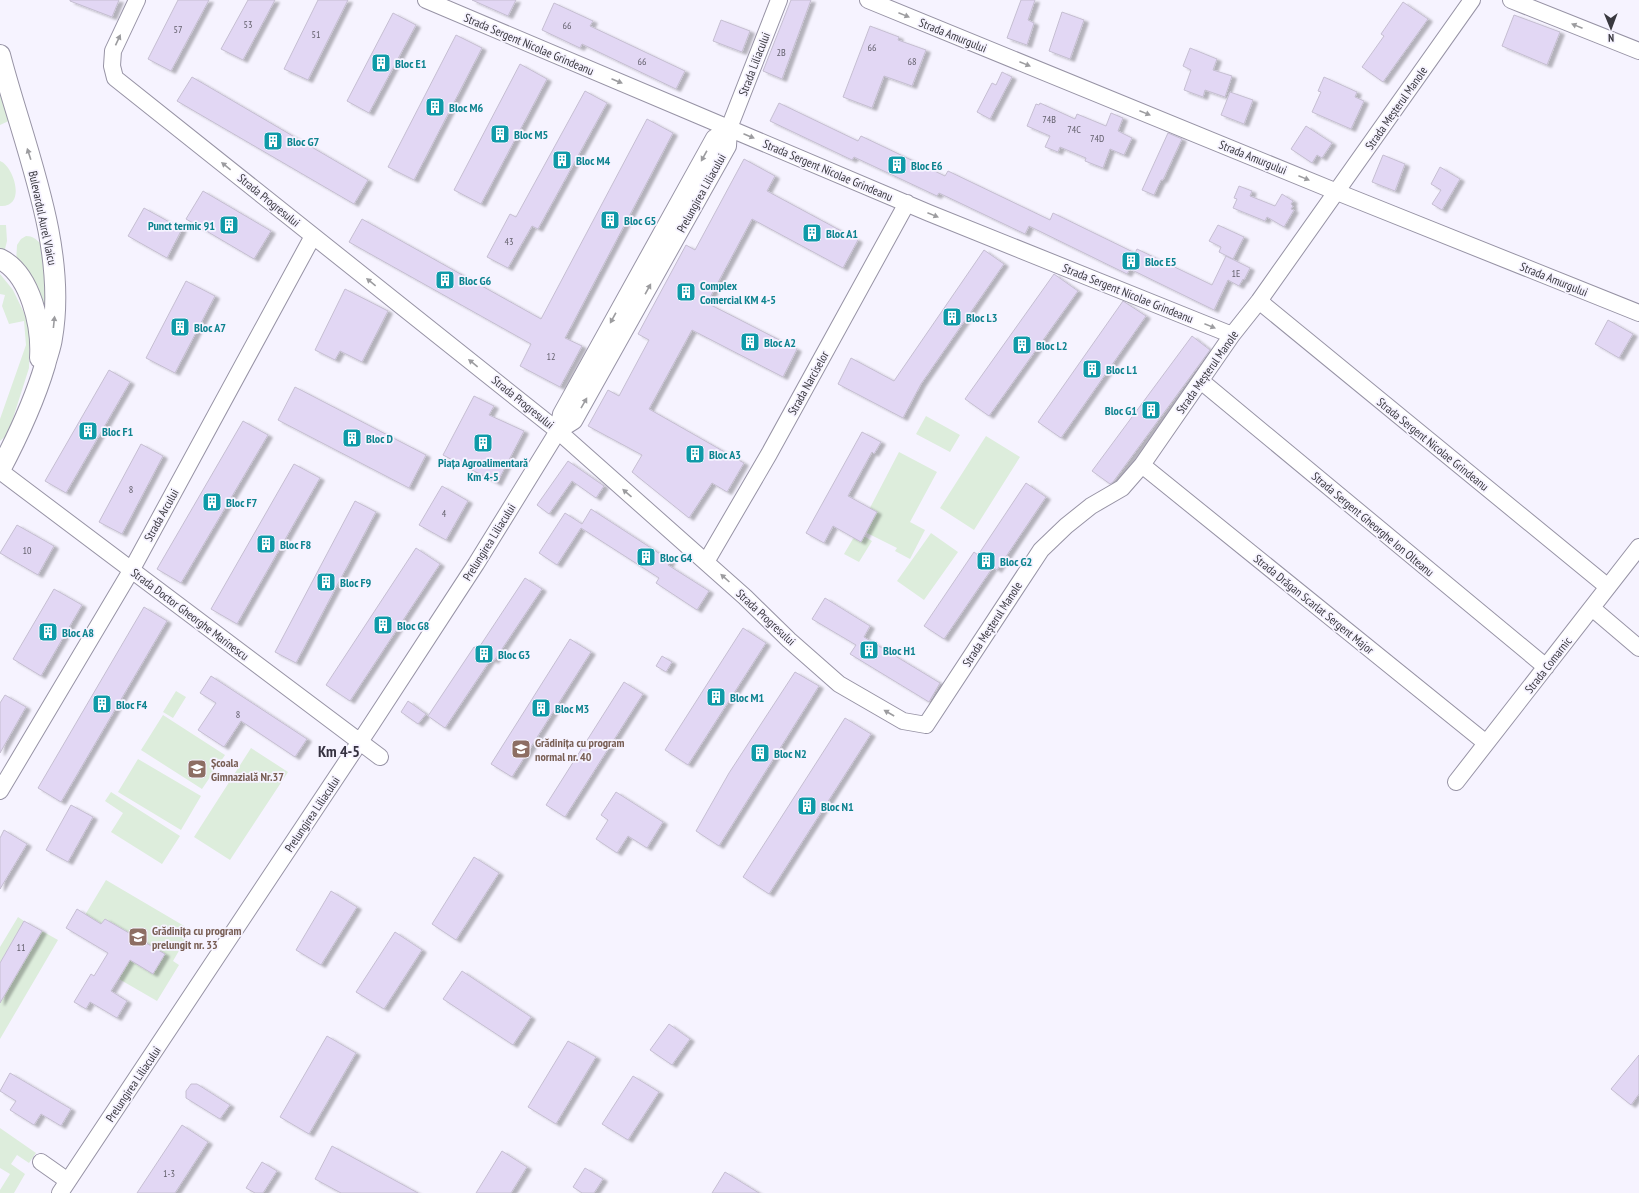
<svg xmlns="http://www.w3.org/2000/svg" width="1639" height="1193" font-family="'PT Sans Narrow',sans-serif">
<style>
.green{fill:#ddeddc}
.building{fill:#e2d7f4;stroke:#c5bed1;filter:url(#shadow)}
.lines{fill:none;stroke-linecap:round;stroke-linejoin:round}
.minor-casing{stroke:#9793a5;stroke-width:18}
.major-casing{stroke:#9793a5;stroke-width:22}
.minor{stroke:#fff;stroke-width:16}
.major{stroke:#fff;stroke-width:20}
.oneway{fill:#9c9c9f}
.labels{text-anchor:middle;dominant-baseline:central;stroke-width:3.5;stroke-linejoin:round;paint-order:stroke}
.number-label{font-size:10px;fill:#63606c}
.street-label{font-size:12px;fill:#39383f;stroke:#f6f3ff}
.culture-label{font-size:12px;font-weight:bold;fill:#0d838f;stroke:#f6f3ff;text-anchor:start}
.education-label{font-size:12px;font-weight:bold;fill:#785e54;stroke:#f6f3ff;text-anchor:start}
.district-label{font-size:16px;font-weight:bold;fill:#363241;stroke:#f6f3ff}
</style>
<defs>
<filter id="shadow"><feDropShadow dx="4.5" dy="2.5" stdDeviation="1" flood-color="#0004"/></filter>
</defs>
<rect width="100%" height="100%" fill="#f6f3ff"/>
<!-- green -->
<path class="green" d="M 0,72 L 13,119 L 0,125 Z
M 0,161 C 14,166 27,208 0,206 Z
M 0,225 L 6,225 L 7,241 L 5,249 L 0,250 Z
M 26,236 C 33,236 36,239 41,244 C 57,264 47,293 44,316 L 16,264 L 17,245 L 21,239 Z
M 0,274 L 13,290 L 27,319 L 30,337 L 29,368 L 8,434 L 0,441 L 0,419 L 26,345 L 24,321 L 9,324 L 2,306 L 5,295 L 0,294 Z
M 926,416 L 960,435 L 950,452 L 916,434 Z
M 986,436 L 1020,457 L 974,530 L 940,508 Z
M 899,452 L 937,472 L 910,522 L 925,530 L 910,559 L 895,551 L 897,548 L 859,529 Z
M 857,532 L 872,541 L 859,562 L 844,554 Z
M 931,533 L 958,552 L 924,600 L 897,581 Z
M 176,691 L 186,697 L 173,718 L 163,712 Z
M 163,715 L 225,755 L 202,789 L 141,750 Z
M 251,748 L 288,772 L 230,860 L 194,837 Z
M 138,759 L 201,796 L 181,830 L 118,792 Z
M 111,792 L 180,836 L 162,864 L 111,832 L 123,813 L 105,801 Z
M 106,880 L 191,930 L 173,961 L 179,965 L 157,1001 L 119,979 L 130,960 L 153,974 L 165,954 L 105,919 L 101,924 L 85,915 Z
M 18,917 L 24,921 L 0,963 L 0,947 Z
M 42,931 L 58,940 L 0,1039 L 0,1003 Z
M 0,1128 L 36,1153 L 29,1163 L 17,1155 L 11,1164 L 25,1174 L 14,1193 L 0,1193 L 0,1190 L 10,1174 L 0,1168 Z"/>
<!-- building -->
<path class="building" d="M 70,0 L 119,0 L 112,17 L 70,1 Z
M 178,0 L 209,0 L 171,71 L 148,59 Z
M 248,0 L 275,0 L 243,60 L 221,49 Z
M 318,0 L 348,0 L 308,80 L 284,69 Z
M 472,0 L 516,0 L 508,16 Z
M 791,0 L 811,0 L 782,79 L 763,71 Z
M 1021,0 L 1035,0 L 1028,20 L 1034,23 L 1027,45 L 1007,38 Z
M 1403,2 L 1428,19 L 1383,82 L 1362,67 L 1384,36 L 1381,34 Z
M 554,3 L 593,21 L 590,26 L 685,71 L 676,89 L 582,44 L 580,48 L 542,30 Z
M 1062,12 L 1084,20 L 1070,59 L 1049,51 Z
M 393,13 L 416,25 L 369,113 L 347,101 Z
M 1514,15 L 1560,32 L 1547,65 L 1502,46 Z
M 721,20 L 750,31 L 742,52 L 713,41 Z
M 870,26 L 899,37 L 898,40 L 926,50 L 912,86 L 884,76 L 872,108 L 843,97 Z
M 456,35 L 482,48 L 414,180 L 388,167 Z
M 1190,48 L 1217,59 L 1213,70 L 1232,76 L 1225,97 L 1205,90 L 1203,97 L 1184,90 L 1191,70 L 1183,66 Z
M 520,64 L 547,79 L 481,204 L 454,190 Z
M 1002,72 L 1012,77 L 990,119 L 977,112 L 992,83 L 996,85 Z
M 192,77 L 368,180 L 354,204 L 177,101 Z
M 1324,77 L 1357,92 L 1355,97 L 1364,101 L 1351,129 L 1312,112 L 1321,92 L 1318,91 Z
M 585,91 L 607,103 L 538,229 L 532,226 L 508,268 L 487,257 L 510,214 L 516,217 Z
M 1230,92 L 1253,100 L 1244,124 L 1221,115 Z
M 779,103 L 858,141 L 861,136 L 945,176 L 948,171 L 1050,220 L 1053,213 L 1135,253 L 1137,249 L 1212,285 L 1226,256 L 1250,268 L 1244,280 L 1243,279 L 1239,286 L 1228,280 L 1214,310 L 1130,269 L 1127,274 L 1029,226 L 1025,234 L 939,193 L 937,196 L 854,157 L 852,160 L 770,121 Z
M 1040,103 L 1075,119 L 1077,114 L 1106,126 L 1111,113 L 1123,118 L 1118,131 L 1132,138 L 1124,155 L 1110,149 L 1103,168 L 1085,161 L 1086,158 L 1060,147 L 1058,152 L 1045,147 L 1050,136 L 1027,126 L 1036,104 L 1039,105 Z
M 647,119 L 673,133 L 565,338 L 582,346 L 560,387 L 520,366 L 531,344 L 349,242 L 362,219 L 541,319 Z
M 1306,126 L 1332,143 L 1322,158 L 1317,155 L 1312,163 L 1291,149 Z
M 1168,133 L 1182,139 L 1163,180 L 1161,180 L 1154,195 L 1142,190 Z
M 1383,155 L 1405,164 L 1395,191 L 1372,182 Z
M 744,159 L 775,176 L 767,191 L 858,240 L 843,268 L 752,219 L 707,303 L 797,349 L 783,377 L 692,330 L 649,409 L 744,463 L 727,492 L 712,483 L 689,518 L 632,472 L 642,455 L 588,426 L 608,390 L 619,396 L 649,340 L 638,334 L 686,245 L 695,250 Z
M 1440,167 L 1460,179 L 1442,210 L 1432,204 L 1441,190 L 1431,184 Z
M 1239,186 L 1252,191 L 1250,196 L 1275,206 L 1282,194 L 1293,201 L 1291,204 L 1293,206 L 1291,209 L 1294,210 L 1284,227 L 1267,217 L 1265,221 L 1233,208 L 1237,199 L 1234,198 Z
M 203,191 L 271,231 L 254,259 L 186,219 Z
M 144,208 L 182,229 L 167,258 L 128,236 Z
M 1218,225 L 1244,237 L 1233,259 L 1219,252 L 1221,247 L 1209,241 Z
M 984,250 L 1004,264 L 921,384 L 903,418 L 838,384 L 851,358 L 894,381 Z
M 1054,274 L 1078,291 L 989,416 L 965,399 Z
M 186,281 L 215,296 L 175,373 L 146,358 Z
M 345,289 L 388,311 L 362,362 L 340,351 L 335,360 L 315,350 Z
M 1123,301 L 1146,316 L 1061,438 L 1038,422 Z
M 1608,320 L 1633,334 L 1619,358 L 1595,344 Z
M 1192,336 L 1210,350 L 1113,482 L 1110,484 L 1092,471 Z
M 109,370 L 130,382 L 66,493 L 45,481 Z
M 295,387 L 426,455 L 409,488 L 278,420 Z
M 474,396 L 494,406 L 489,415 L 524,431 L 497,483 L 443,455 Z
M 243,421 L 268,435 L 181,583 L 157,569 Z
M 862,432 L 881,442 L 874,454 L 872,452 L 848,496 L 877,512 L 861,542 L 833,526 L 824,543 L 806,533 Z
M 141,444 L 163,456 L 122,534 L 99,522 Z
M 568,461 L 604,486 L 596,498 L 572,481 L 549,514 L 537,505 Z
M 294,464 L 320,478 L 237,624 L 211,609 Z
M 1026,483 L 1046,497 L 997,570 L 993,567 L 944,639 L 924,626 L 974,552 L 978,555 Z
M 442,486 L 468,501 L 446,540 L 419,525 Z
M 355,501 L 376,512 L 296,663 L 275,652 Z
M 591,509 L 671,561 L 668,565 L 709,591 L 697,610 L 656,583 L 659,578 L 581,528 L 557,565 L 539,553 L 565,513 L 582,524 Z
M 17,525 L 54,546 L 38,575 L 0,553 Z
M 416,548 L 440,564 L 350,701 L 326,685 Z
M 525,578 L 542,589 L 494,661 L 491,659 L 445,728 L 428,716 L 474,647 L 478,649 Z
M 54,589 L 82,605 L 41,676 L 13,659 Z
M 825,598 L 870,626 L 864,637 L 940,683 L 929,702 L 850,654 L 856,645 L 812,619 Z
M 144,607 L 167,621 L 61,802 L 38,788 Z
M 743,628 L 766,643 L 688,765 L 665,750 Z
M 570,639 L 591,652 L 512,777 L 491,764 Z
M 662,656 L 672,662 L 666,672 L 656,666 Z
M 795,672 L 819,686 L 719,846 L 696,831 L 729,773 Z
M 211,676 L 307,739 L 295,757 L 241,721 L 224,747 L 198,730 L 216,703 L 200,693 Z
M 624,682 L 643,694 L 565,817 L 546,805 Z
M 5,695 L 26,707 L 0,753 L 0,703 Z
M 408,701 L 426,714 L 418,724 L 401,712 Z
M 845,718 L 871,734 L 769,894 L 743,877 Z
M 616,792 L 663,822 L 647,848 L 628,836 L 617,853 L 596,839 L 608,820 L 601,815 Z
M 71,805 L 93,817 L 68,862 L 46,850 Z
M 4,830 L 27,844 L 0,889 L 0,838 Z
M 474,857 L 499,873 L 456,940 L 432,924 Z
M 331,891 L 357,907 L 321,965 L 296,950 Z
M 77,909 L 101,924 L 105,919 L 165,954 L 153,974 L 130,960 L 111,991 L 127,1001 L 117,1018 L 90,1002 L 86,1009 L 74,1002 L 91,974 L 94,976 L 108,953 L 66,928 Z
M 24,921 L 42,931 L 0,1003 L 0,963 Z
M 395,932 L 422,950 L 384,1009 L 356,992 Z
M 462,971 L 531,1017 L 513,1045 L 443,999 Z
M 669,1024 L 690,1039 L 672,1065 L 650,1050 Z
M 327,1036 L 356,1053 L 309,1134 L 280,1117 Z
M 568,1041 L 596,1057 L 556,1124 L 528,1107 Z
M 1639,1055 L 1639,1094 L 1631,1105 L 1611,1089 Z
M 10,1073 L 71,1109 L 61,1126 L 41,1114 L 34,1125 L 10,1110 L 16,1101 L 0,1091 Z
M 633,1076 L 659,1092 L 628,1140 L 602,1124 Z
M 191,1084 L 197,1084 L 230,1105 L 220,1119 L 186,1098 L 186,1091 Z
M 182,1125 L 208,1142 L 175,1193 L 137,1193 Z
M 332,1146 L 418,1193 L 341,1193 L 315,1179 Z
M 502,1151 L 527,1167 L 511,1193 L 476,1193 Z
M 262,1162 L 277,1171 L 263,1193 L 255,1193 L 246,1188 Z
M 585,1168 L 603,1179 L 594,1193 L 582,1193 L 573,1187 Z
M 725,1172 L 759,1193 L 712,1193 Z"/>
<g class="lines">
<defs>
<path id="minor" d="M 137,0 L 113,51 L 112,66 L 115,78 L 558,431 L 745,597 L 789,640 L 839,684 L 903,721 L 926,725 L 1041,550 L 1066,526 L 1091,506 L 1122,488 L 1142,465 L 1232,335 L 1259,301 L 1472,0
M 426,0 L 929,213 L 1232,335
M 868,0 L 1337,192 L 1639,313
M 1511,0 L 1639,51
M 1259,301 L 1608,587
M 1201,381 L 1546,667
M 558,431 L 561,414 L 714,138 L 729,128
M 1142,465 L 1486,743
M 0,471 L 380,757
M 706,562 L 769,454 L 907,203
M 1592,608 L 1639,648
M 1456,782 L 1639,547
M 0,791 L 132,569 L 313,236
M 41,1162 L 68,1181
M 60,1193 L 371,725 L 476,564 L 558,431 L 574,421 L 728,146 L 729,128 L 779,0"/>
<path id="major" d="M 0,55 C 23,144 68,246 52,338 C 51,347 47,356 45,365 C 34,402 18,436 0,470
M 0,259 C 31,274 42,327 40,358"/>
</defs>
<!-- minor casing -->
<use href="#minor" class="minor-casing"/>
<!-- major casing -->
<use href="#major" class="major-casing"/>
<!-- minor -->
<use href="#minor" class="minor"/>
<!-- major -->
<use href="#major" class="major"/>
</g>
<!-- one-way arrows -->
<defs><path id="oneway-solid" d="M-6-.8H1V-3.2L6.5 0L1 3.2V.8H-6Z"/></defs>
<g class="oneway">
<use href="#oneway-solid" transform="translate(904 15) rotate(22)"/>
<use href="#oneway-solid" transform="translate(1577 26) rotate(-158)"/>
<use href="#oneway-solid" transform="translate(118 40) rotate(-65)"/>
<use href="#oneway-solid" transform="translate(1025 64) rotate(22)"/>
<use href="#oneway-solid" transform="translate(617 81) rotate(23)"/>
<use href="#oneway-solid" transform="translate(1145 113) rotate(22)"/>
<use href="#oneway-solid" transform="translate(749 136) rotate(23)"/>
<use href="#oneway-solid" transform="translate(29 154) rotate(-108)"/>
<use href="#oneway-solid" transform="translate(704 156) rotate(119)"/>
<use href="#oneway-solid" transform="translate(226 166) rotate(-141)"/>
<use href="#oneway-solid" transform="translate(1304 178) rotate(22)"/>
<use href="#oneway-solid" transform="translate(933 215) rotate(22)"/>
<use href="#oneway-solid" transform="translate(371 282) rotate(-141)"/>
<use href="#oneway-solid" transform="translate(648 289) rotate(-61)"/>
<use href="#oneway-solid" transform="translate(613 318) rotate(119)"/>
<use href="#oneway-solid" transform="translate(54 322) rotate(-84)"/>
<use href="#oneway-solid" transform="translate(1210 326) rotate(22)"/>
<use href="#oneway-solid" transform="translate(473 363) rotate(-141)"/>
<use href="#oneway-solid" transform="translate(584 403) rotate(-60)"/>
<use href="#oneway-solid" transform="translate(627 493) rotate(-139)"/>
<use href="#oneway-solid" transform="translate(725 578) rotate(-138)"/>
<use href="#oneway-solid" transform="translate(889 713) rotate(-150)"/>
</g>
<!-- icons -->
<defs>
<symbol id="building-square" viewBox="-11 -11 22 22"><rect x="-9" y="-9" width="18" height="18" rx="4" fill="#0f9aa8" stroke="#f6f3ff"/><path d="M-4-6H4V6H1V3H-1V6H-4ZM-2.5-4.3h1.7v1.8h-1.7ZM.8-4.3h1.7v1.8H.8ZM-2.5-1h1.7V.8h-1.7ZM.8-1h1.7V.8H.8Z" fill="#fff"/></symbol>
<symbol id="school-square" viewBox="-11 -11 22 22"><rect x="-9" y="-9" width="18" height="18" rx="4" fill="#8d6e63" stroke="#f6f3ff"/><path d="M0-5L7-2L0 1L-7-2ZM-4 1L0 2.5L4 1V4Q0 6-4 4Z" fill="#fff"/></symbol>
</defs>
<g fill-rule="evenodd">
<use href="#building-square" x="370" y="52" width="22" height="22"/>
<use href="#building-square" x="424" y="96" width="22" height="22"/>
<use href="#building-square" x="489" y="123" width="22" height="22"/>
<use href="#building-square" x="262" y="130" width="22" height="22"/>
<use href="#building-square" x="551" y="149" width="22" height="22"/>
<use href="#building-square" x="886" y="154" width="22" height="22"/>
<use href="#building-square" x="599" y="209" width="22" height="22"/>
<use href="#building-square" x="218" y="214" width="22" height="22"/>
<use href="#building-square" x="801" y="222" width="22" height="22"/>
<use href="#building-square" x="1120" y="250" width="22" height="22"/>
<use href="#building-square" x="434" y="269" width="22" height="22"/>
<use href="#building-square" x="675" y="281" width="22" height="22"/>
<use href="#building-square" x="941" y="306" width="22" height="22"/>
<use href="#building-square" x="169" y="316" width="22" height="22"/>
<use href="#building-square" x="739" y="331" width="22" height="22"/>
<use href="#building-square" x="1011" y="334" width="22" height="22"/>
<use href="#building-square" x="1081" y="358" width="22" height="22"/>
<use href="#building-square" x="1140" y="399" width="22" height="22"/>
<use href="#building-square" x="77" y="420" width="22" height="22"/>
<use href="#building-square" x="341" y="427" width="22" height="22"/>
<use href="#building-square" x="472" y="432" width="22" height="22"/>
<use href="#building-square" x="684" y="443" width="22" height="22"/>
<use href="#building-square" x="201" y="491" width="22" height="22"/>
<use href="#building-square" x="255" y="533" width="22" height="22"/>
<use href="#building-square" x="635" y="546" width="22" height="22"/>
<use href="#building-square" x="975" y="550" width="22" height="22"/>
<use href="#building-square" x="315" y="571" width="22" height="22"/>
<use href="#building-square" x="372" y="614" width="22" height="22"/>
<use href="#building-square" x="37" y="621" width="22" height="22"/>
<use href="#building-square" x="858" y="639" width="22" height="22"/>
<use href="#building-square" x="473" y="643" width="22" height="22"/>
<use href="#building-square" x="705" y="686" width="22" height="22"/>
<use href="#building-square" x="91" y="693" width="22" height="22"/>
<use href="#building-square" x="530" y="697" width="22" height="22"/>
<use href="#school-square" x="510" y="738" width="22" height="22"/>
<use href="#building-square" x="749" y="742" width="22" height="22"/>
<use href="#school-square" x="186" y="758" width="22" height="22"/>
<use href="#building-square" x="796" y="795" width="22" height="22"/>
<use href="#school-square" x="127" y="926" width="22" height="22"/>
</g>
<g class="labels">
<!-- number labels -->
<g class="number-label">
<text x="248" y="24">53</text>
<text x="567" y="25">66</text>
<text x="178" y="29">57</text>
<text x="316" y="34">51</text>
<text x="872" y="47">66</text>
<text x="781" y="52">2B</text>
<text x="642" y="61">66</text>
<text x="912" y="61">68</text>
<text x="1049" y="119">74B</text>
<text x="1074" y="129">74C</text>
<text x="1097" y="138">74D</text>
<text x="509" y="241">43</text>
<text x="1236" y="273">1E</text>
<text x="551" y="356">12</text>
<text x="131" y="489">8</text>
<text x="444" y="513">4</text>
<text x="27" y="550">10</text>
<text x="238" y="714">8</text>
<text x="21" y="947">11</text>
<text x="169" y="1173">1-3</text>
</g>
<!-- street labels -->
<g class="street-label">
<text transform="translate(953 35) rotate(22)">Strada Amurgului</text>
<text transform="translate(529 44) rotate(23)">Strada Sergent Nicolae Grindeanu</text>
<text transform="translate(754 64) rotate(-69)">Strada Liliacului</text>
<text transform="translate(1396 108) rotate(-55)">Strada Meșterul Manole</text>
<text transform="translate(1253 157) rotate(22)">Strada Amurgului</text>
<text transform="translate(828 170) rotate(23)">Strada Sergent Nicolae Grindeanu</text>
<text transform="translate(701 193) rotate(-61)">Prelungirea Liliacului</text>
<text transform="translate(269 200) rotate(39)">Strada Progresului</text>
<text transform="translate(43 218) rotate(78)">Bulevardul Aurel Vlaicu</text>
<text transform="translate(1554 279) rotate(22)">Strada Amurgului</text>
<text transform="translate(1128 293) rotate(22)">Strada Sergent Nicolae Grindeanu</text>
<text transform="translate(1207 372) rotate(-55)">Strada Meșterul Manole</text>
<text transform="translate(808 383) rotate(-61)">Strada Narciselor</text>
<text transform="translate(523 402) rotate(39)">Strada Progresului</text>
<text transform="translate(1433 444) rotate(39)">Strada Sergent Nicolae Grindeanu</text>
<text transform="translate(161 515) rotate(-61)">Strada Arcului</text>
<text transform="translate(1373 524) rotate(40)">Strada Sergent Gheorghe Ion Olteanu</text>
<text transform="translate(489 542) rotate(-58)">Prelungirea Liliacului</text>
<text transform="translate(1314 604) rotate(39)">Strada Drăgan Scarlat Sergent Major</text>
<text transform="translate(190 614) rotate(37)">Strada Doctor Gheorghe Marinescu</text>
<text transform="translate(766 617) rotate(43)">Strada Progresului</text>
<text transform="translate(992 624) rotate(-57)">Strada Meșterul Manole</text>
<text transform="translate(1548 665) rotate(-52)">Strada Comarnic</text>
<text transform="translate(312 814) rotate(-56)">Prelungirea Liliacului</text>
<text transform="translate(133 1084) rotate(-56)">Prelungirea Liliacului</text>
</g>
<!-- culture labels -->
<g class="culture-label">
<text x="395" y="63">Bloc E1</text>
<text x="449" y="107">Bloc M6</text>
<text x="514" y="134">Bloc M5</text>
<text x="287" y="141">Bloc G7</text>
<text x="576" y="160">Bloc M4</text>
<text x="911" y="165">Bloc E6</text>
<text x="624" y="220">Bloc G5</text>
<text x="215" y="225" text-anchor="end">Punct termic 91</text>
<text x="826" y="233">Bloc A1</text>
<text x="1145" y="261">Bloc E5</text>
<text x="459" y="280">Bloc G6</text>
<text x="700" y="285">Complex<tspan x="700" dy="14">Comercial KM 4-5</tspan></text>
<text x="966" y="317">Bloc L3</text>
<text x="194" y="327">Bloc A7</text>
<text x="764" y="342">Bloc A2</text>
<text x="1036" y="345">Bloc L2</text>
<text x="1106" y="369">Bloc L1</text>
<text x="1137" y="410" text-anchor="end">Bloc G1</text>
<text x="102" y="431">Bloc F1</text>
<text x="366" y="438">Bloc D</text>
<text x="709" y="454">Bloc A3</text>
<text x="483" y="462" text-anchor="middle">Piața Agroalimentară<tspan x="483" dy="14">Km 4-5</tspan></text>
<text x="226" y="502">Bloc F7</text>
<text x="280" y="544">Bloc F8</text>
<text x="660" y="557">Bloc G4</text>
<text x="1000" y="561">Bloc G2</text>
<text x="340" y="582">Bloc F9</text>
<text x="397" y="625">Bloc G8</text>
<text x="62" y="632">Bloc A8</text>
<text x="883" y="650">Bloc H1</text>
<text x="498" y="654">Bloc G3</text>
<text x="730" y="697">Bloc M1</text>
<text x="116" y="704">Bloc F4</text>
<text x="555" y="708">Bloc M3</text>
<text x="774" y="753">Bloc N2</text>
<text x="821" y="806">Bloc N1</text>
</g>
<!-- education labels -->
<g class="education-label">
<text x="535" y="742">Grădinița cu program<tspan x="535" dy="14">normal nr. 40</tspan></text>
<text x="211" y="762">Școala<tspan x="211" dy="14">Gimnazială Nr.37</tspan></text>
<text x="152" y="930">Grădinița cu program<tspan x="152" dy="14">prelungit nr. 33</tspan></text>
</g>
<!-- district labels -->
<g class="district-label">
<text x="339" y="751">Km 4-5</text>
</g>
</g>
<!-- north arrow -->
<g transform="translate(1611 28) rotate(179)" stroke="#f6f3ff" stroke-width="3" paint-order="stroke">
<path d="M0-3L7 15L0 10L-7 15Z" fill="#39383f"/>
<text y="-6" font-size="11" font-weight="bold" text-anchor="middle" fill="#39383f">N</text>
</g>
</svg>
